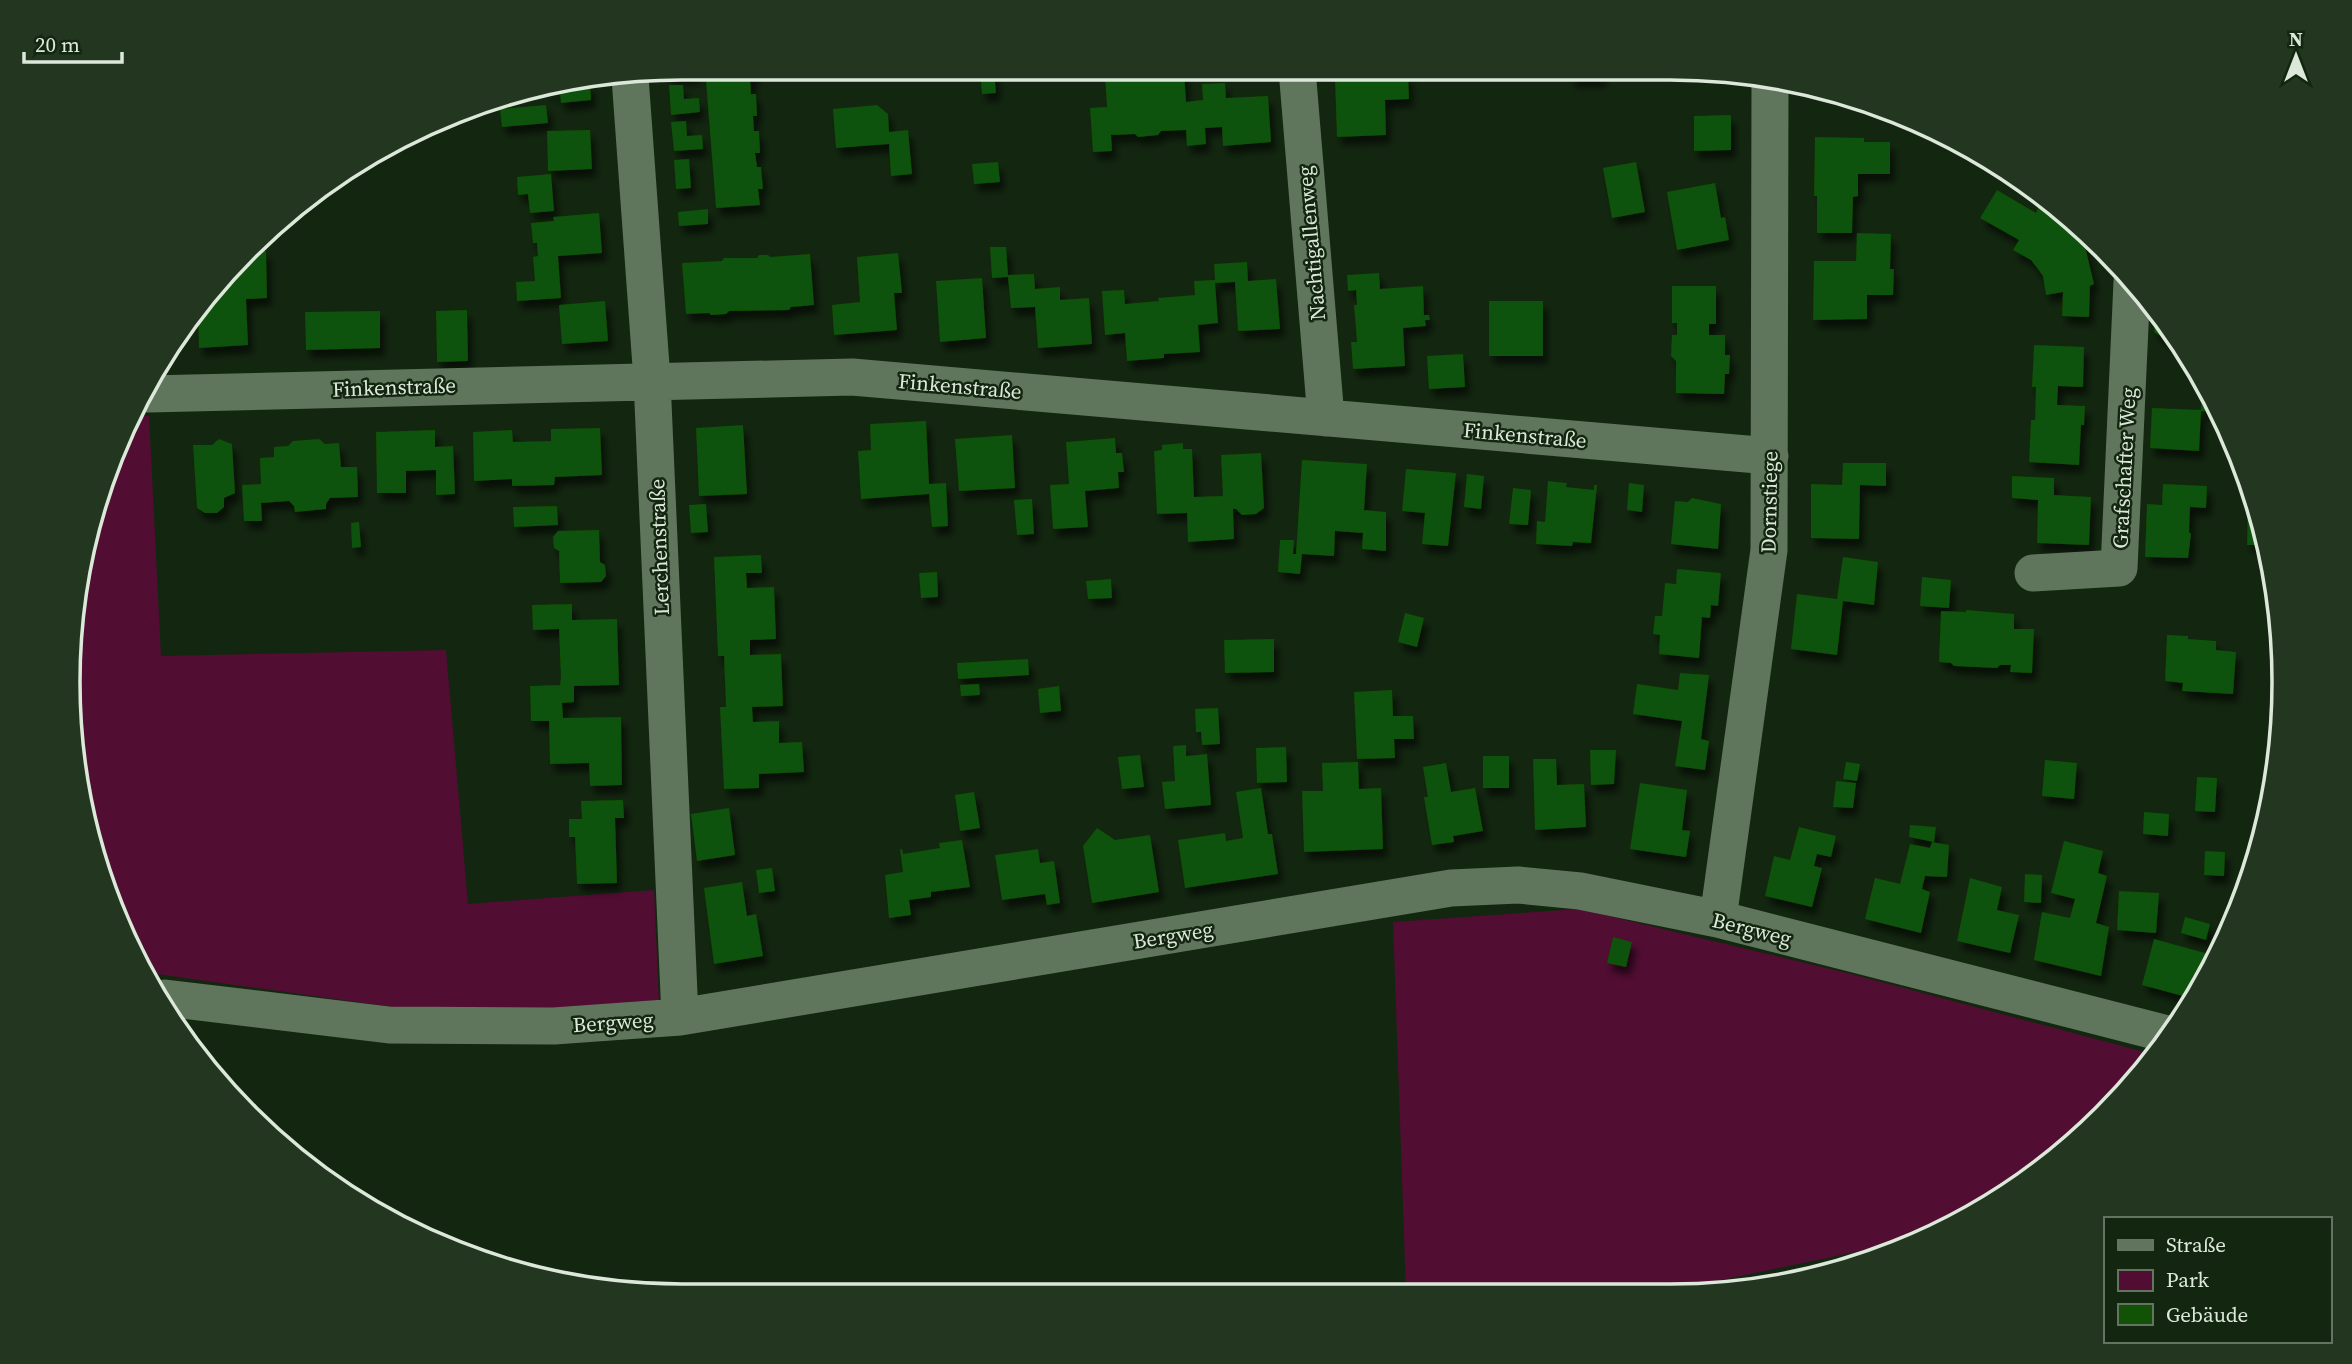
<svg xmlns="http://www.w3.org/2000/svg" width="2352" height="1364" font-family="'Source Serif 4',serif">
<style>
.green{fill:#510d32}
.building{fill:#115207;filter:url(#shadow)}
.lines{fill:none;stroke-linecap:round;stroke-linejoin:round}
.street{stroke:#60765c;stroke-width:37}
.labels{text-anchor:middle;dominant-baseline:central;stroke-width:5;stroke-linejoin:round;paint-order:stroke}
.street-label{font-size:21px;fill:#dce9da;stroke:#132710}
.rim{fill:none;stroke:#dce9da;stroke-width:3.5}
</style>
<defs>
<filter id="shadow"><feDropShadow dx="4.5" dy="8" stdDeviation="3.5" flood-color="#0009"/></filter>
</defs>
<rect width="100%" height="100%" fill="#132710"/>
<!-- green -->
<path class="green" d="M 138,416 L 149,416 L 161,656 L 446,650 L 468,904 L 654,890 L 659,1002 L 560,1010 L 399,1008 L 150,973 L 115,916 L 70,722 L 89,523 Z
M 1579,909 L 1851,974 L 2152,1054 L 2104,1116 L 2011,1193 L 1900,1247 L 1889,1245 L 1669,1291 L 1406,1292 L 1393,922 Z"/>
<!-- building -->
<path class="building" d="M 682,68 L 696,68 L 697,76 L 668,78 L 668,71 Z
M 705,68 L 754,68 L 755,79 L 750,80 L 751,94 L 756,94 L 757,116 L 753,116 L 754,131 L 759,131 L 760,153 L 755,153 L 757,167 L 761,167 L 763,189 L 758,189 L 760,205 L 716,208 Z
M 980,69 L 994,69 L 996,93 L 982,94 Z
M 1352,69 L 1392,69 L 1393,76 L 1408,75 L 1409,99 L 1385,100 L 1386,135 L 1337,137 L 1335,79 L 1353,78 Z
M 1571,69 L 1602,69 L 1602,79 L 1571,79 Z
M 1184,71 L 1186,102 L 1203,100 L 1202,84 L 1225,83 L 1226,98 L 1268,96 L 1271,142 L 1223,146 L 1222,127 L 1205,128 L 1206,144 L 1187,146 L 1186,130 L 1161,131 L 1158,135 L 1138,137 L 1135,134 L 1111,135 L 1112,151 L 1093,152 L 1090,108 L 1107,107 L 1105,76 Z
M 590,83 L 591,100 L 561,103 L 560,92 L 545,93 L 545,91 Z
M 669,85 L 683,85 L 684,99 L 699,98 L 700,112 L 671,115 Z
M 546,105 L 548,123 L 502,127 L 500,109 Z
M 877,105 L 888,114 L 889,132 L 908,130 L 912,174 L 891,176 L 889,144 L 836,148 L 833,109 Z
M 1731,115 L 1731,150 L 1694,151 L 1694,116 Z
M 686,121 L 687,136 L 702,135 L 703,149 L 674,151 L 671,122 Z
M 590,130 L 592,169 L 548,171 L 547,131 Z
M 1815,137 L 1864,138 L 1864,142 L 1890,142 L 1890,174 L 1858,174 L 1858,196 L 1853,197 L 1852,233 L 1817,233 L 1817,196 L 1814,196 Z
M 689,159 L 691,188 L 676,189 L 674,160 Z
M 998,162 L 1000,182 L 974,184 L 972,164 Z
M 1636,162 L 1645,212 L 1612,218 L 1603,168 Z
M 551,174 L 554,211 L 530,213 L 528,194 L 518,195 L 517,177 Z
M 1715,183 L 1721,218 L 1725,217 L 1729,240 L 1677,250 L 1667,192 Z
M 1997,190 L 2036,213 L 2038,208 L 2082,234 L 2094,284 L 2090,286 L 2089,317 L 2062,316 L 2063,292 L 2046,295 L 2043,276 L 2038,269 L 2031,260 L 2013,250 L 2019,240 L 1980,218 Z
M 708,209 L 708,224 L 679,226 L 678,212 Z
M 599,213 L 602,253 L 558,256 L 561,298 L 517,301 L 516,282 L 535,281 L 533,257 L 538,256 L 537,243 L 533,243 L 531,223 L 554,221 L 553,217 Z
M 1857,233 L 1891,234 L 1890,269 L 1894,269 L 1893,295 L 1867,295 L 1867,319 L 1813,320 L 1814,261 L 1856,261 Z
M 990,247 L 1006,247 L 1008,275 L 1034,274 L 1035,289 L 1060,287 L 1060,300 L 1089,298 L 1092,344 L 1038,348 L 1035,307 L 1011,308 L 1008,277 L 992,278 Z
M 256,251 L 266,251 L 267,298 L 246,299 L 248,345 L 199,348 L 198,313 L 234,275 L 241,275 L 240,268 Z
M 898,253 L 902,293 L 894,293 L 897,330 L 834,335 L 832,305 L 860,302 L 857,257 Z
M 810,254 L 814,305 L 791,307 L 789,310 L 729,311 L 726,314 L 711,315 L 709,313 L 686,314 L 682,263 L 722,261 L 724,258 L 757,258 L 759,255 L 768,255 L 770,257 Z
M 1247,262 L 1248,281 L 1276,279 L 1280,329 L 1238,331 L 1235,282 L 1215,283 L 1218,323 L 1198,325 L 1200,352 L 1164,354 L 1164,358 L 1127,361 L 1125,333 L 1105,335 L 1102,291 L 1124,290 L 1125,304 L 1159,301 L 1158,298 L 1195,295 L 1194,281 L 1215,280 L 1214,264 Z
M 1379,273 L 1380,289 L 1423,286 L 1424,315 L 1429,315 L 1430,320 L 1425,320 L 1426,326 L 1403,328 L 1405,366 L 1353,369 L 1351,342 L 1357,342 L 1354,305 L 1357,305 L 1356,290 L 1348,291 L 1347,275 Z
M 982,278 L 986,338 L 940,342 L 936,281 Z
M 1672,286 L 1716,286 L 1716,324 L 1709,324 L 1709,335 L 1725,335 L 1725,355 L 1730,355 L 1729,374 L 1725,374 L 1724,394 L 1676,393 L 1676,361 L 1671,356 L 1672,335 L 1677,335 L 1677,323 L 1672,323 Z
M 605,301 L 608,341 L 562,344 L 559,305 Z
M 1489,301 L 1543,301 L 1543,356 L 1489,356 Z
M 467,310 L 468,361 L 437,362 L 436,311 Z
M 380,311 L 380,348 L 306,350 L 305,312 Z
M 2159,311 L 2174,335 L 2182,349 L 2154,332 L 2155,318 Z
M 2034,345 L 2084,347 L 2083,387 L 2058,386 L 2057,405 L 2085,406 L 2084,425 L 2081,425 L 2079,465 L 2029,462 L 2031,420 L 2035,420 L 2036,387 L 2032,387 Z
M 1463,354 L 1465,387 L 1429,389 L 1427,356 Z
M 2202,391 L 2208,391 L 2221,412 L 2201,411 L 2199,451 L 2150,448 L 2152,408 L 2201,410 Z
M 926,421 L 929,484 L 946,483 L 948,526 L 932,527 L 929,494 L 861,499 L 858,451 L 871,450 L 870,424 Z
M 743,425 L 747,494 L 699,496 L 696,428 Z
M 600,428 L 602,475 L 555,477 L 554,485 L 512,486 L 512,479 L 474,481 L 473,432 L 512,430 L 513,442 L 551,441 L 551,429 Z
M 435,430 L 435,447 L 453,446 L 455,494 L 436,495 L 436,470 L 406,471 L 406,493 L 377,493 L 376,432 Z
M 1012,435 L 1015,488 L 959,491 L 955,439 Z
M 1115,438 L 1116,453 L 1122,453 L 1124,472 L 1118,472 L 1119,488 L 1085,491 L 1088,527 L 1053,529 L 1050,485 L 1069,484 L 1066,442 Z
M 219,439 L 232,444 L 235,493 L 224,498 L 224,507 L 217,513 L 205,513 L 197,508 L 193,445 L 212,445 Z
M 319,439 L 325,444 L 339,443 L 341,467 L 357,467 L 358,497 L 330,498 L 326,504 L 326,509 L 295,512 L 294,506 L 289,501 L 261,503 L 262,521 L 244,521 L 242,485 L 261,484 L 260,458 L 274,457 L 274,447 L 288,446 L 293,441 Z
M 1183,443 L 1183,449 L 1192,449 L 1194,497 L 1223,496 L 1221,455 L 1261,453 L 1264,508 L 1256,514 L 1242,515 L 1236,509 L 1233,509 L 1234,539 L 1188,542 L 1187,513 L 1157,514 L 1154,451 L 1162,450 L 1162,445 Z
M 1302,460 L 1367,464 L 1364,510 L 1386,512 L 1386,551 L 1362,549 L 1363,533 L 1335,531 L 1334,556 L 1302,554 L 1300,574 L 1278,572 L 1280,540 L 1294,540 L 1293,554 L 1296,554 Z
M 1843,463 L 1886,463 L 1886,486 L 1860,485 L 1859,539 L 1811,538 L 1811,484 L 1842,485 Z
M 1406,469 L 1456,473 L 1448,546 L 1422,544 L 1425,513 L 1402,511 Z
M 1467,474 L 1484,476 L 1481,509 L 1464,507 Z
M 2012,476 L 2054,478 L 2054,495 L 2091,497 L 2089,545 L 2037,543 L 2038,500 L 2012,498 Z
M 1548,481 L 1567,483 L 1566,487 L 1594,490 L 1594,485 L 1597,485 L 1591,543 L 1573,542 L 1572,546 L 1536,544 L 1537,521 L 1545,522 Z
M 1629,483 L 1644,485 L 1642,512 L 1627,510 Z
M 2163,484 L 2207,486 L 2206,508 L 2190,507 L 2189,532 L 2191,534 L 2188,558 L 2145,557 L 2147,504 L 2162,505 Z
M 1513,488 L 1531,490 L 1528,525 L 1509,524 Z
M 1692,498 L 1721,504 L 1718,549 L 1671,544 L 1675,501 L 1688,502 Z
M 1032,499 L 1034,534 L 1017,535 L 1014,500 Z
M 2248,499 L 2254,499 L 2263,524 L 2263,545 L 2247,545 Z
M 706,504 L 708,532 L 691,533 L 689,505 Z
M 557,506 L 558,525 L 514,527 L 513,507 Z
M 359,522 L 361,547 L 352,548 L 351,523 Z
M 599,530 L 600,562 L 605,565 L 606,576 L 601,582 L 560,583 L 559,551 L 554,548 L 553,537 L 558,531 Z
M 761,555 L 762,573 L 746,573 L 747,588 L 774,587 L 776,639 L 750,640 L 750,655 L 781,654 L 783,706 L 752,707 L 753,722 L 779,721 L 779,743 L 802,742 L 804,772 L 759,774 L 759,788 L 724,789 L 720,707 L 726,707 L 724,656 L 718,656 L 714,557 Z
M 1843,557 L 1878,562 L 1874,605 L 1843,601 L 1837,655 L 1791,649 L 1797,594 L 1837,599 Z
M 1677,569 L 1721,573 L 1718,606 L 1711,605 L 1710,618 L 1702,617 L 1699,658 L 1659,654 L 1660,635 L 1653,634 L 1655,616 L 1662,616 L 1665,583 L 1676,584 Z
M 937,572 L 938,597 L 921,598 L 919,573 Z
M 1922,577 L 1951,580 L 1949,608 L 1920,606 Z
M 1111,579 L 1112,598 L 1088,599 L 1086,581 Z
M 572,604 L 572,620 L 617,619 L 619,685 L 574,686 L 574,702 L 562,703 L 563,718 L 621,717 L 622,785 L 590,786 L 589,763 L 550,764 L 549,721 L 531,721 L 530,686 L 560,685 L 561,678 L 559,629 L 533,630 L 532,605 Z
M 1966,610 L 2014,614 L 2014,629 L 2034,629 L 2032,673 L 2010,672 L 2011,665 L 2000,665 L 1997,668 L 1976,667 L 1954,666 L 1951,663 L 1939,662 L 1941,611 L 1966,612 Z
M 1405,613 L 1424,618 L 1417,647 L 1398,642 Z
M 2167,635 L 2188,636 L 2188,639 L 2216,641 L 2216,650 L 2236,652 L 2233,694 L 2182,691 L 2183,683 L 2165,681 Z
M 1274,639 L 1274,672 L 1225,673 L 1224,640 Z
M 1028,659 L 1029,675 L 958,679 L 957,663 Z
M 1680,673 L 1709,675 L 1701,739 L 1709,741 L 1705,770 L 1675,766 L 1682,721 L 1633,714 L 1637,684 L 1678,690 Z
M 979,684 L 980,695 L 961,696 L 960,685 Z
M 1059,686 L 1061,711 L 1040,713 L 1038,689 Z
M 1392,690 L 1393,716 L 1413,716 L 1414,739 L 1394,739 L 1395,758 L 1357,759 L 1354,692 Z
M 1218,708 L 1220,744 L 1202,745 L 1201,732 L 1196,732 L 1195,709 Z
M 1186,745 L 1186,756 L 1207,754 L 1211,805 L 1165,809 L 1162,782 L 1175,781 L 1173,746 Z
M 1286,747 L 1287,782 L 1257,783 L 1256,748 Z
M 1590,750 L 1616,750 L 1614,784 L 1591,785 Z
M 1140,755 L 1144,787 L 1122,789 L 1118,757 Z
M 1483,756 L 1509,756 L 1509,788 L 1483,788 Z
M 1533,759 L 1556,759 L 1557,785 L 1584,784 L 1586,827 L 1535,830 Z
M 2045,760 L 2077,763 L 2074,799 L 2042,796 Z
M 1358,762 L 1359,789 L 1381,788 L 1383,849 L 1304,852 L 1302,791 L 1323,791 L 1322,763 Z
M 1846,762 L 1860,764 L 1857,781 L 1843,779 Z
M 1446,763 L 1451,792 L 1475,788 L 1483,831 L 1453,836 L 1454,842 L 1432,845 L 1424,797 L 1428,797 L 1423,767 Z
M 2197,777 L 2217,778 L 2215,812 L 2195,811 Z
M 1836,781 L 1856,783 L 1853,808 L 1833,807 Z
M 1640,783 L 1687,790 L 1682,830 L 1690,831 L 1686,857 L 1630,849 Z
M 1261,788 L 1268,834 L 1272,834 L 1278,874 L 1185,888 L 1178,840 L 1225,833 L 1226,841 L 1243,838 L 1236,792 Z
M 974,792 L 980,828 L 960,831 L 955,795 Z
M 623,800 L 624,818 L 615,818 L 617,883 L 577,884 L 575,837 L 569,837 L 569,819 L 582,819 L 581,801 Z
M 729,808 L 735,855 L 697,861 L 691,814 Z
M 2144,812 L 2169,814 L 2168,836 L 2143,834 Z
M 1910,825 L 1936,827 L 1934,842 L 1909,837 Z
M 1799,827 L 1836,836 L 1831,857 L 1817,854 L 1814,866 L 1822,868 L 1812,907 L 1765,896 L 1774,856 L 1790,860 Z
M 1097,828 L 1115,840 L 1150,835 L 1159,892 L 1092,903 L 1083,846 Z
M 962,840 L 970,887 L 931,892 L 931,897 L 909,900 L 911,915 L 889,918 L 885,875 L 903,872 L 900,849 L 902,849 L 903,854 L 940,848 L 939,843 Z
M 2064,841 L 2103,851 L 2098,873 L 2107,876 L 2096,923 L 2109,927 L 2101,976 L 2034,960 L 2042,912 L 2070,918 L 2075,899 L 2051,893 Z
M 1932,842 L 1949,845 L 1947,877 L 1925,876 L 1922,889 L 1930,892 L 1921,933 L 1865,919 L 1875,878 L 1900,884 L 1910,844 L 1930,848 Z
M 1038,849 L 1040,863 L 1054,861 L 1060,903 L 1047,905 L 1045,894 L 1002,900 L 995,855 Z
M 2205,851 L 2225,852 L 2224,876 L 2204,875 Z
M 772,868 L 775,891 L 759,893 L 756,870 Z
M 2025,874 L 2042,875 L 2041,903 L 2024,902 Z
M 1970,878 L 2002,887 L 1997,910 L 2019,915 L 2010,953 L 1957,941 Z
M 742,882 L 747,916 L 756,914 L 763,956 L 714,964 L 704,888 Z
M 2119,891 L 2159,893 L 2156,933 L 2117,930 Z
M 2185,917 L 2210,924 L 2206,940 L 2181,933 Z
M 1613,937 L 1632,942 L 1626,967 L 1607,963 Z
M 2154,939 L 2216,956 L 2201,989 L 2194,999 L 2142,985 Z"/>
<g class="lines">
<!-- street -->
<path class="street" d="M 1297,69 L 1326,418
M 630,77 L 652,380 L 680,1017
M 148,394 L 852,377 L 1770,456
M 2033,573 L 2119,568 L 2132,282
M 1718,919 L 1769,550 L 1770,81
M 165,998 L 389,1025 L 554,1026 L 680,1017 L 1451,888 L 1518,885 L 1580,891 L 1718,919 L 2167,1034"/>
</g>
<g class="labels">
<!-- street labels -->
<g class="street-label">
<text transform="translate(1311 243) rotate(-95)">Nachtigallenweg</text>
<text transform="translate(960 386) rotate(5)">Finkenstraße</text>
<text transform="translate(394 387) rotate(-2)">Finkenstraße</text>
<text transform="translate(1525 435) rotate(5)">Finkenstraße</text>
<text transform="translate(2124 468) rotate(-87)">Grafschafter Weg</text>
<text transform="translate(1769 502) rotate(-89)">Dornstiege</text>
<text transform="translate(659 547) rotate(-92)">Lerchenstraße</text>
<text transform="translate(1752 929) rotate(14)">Bergweg</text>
<text transform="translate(1173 935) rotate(-9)">Bergweg</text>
<text transform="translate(613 1022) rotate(-4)">Bergweg</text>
</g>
</g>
<!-- crop -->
<path d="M0 0H2352V1364H0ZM682 80H1670A602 602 0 0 1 2272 682V682A602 602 0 0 1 1670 1284H682A602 602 0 0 1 80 682V682A602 602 0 0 1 682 80Z" fill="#233720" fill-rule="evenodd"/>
<path class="rim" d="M682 80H1670A602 602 0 0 1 2272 682V682A602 602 0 0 1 1670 1284H682A602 602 0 0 1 80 682V682A602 602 0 0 1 682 80Z"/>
<!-- legend -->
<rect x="2104" y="1217" width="228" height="126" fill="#132710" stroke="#637561" stroke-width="2"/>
<rect x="2118" y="1240" width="35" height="10" fill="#60765c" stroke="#637561" stroke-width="2"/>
<text x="2166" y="1252" font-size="21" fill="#dce9da">Straße</text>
<rect x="2118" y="1270" width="35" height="21" fill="#510d32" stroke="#637561" stroke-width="2"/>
<text x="2166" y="1287" font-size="21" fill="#dce9da">Park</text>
<rect x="2118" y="1304" width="35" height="21" fill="#115207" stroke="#637561" stroke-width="2"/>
<text x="2166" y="1322" font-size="21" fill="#dce9da">Gebäude</text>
<!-- north arrow -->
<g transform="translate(2296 56)" stroke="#132710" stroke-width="5" paint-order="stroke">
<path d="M0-5L12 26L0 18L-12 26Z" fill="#dce9da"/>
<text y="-10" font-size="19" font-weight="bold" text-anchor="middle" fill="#dce9da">N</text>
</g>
<!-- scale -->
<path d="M24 52v10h98v-10" fill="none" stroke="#dce9da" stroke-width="3.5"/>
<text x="35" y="52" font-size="21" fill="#dce9da" stroke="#132710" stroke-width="5" paint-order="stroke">20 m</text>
</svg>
